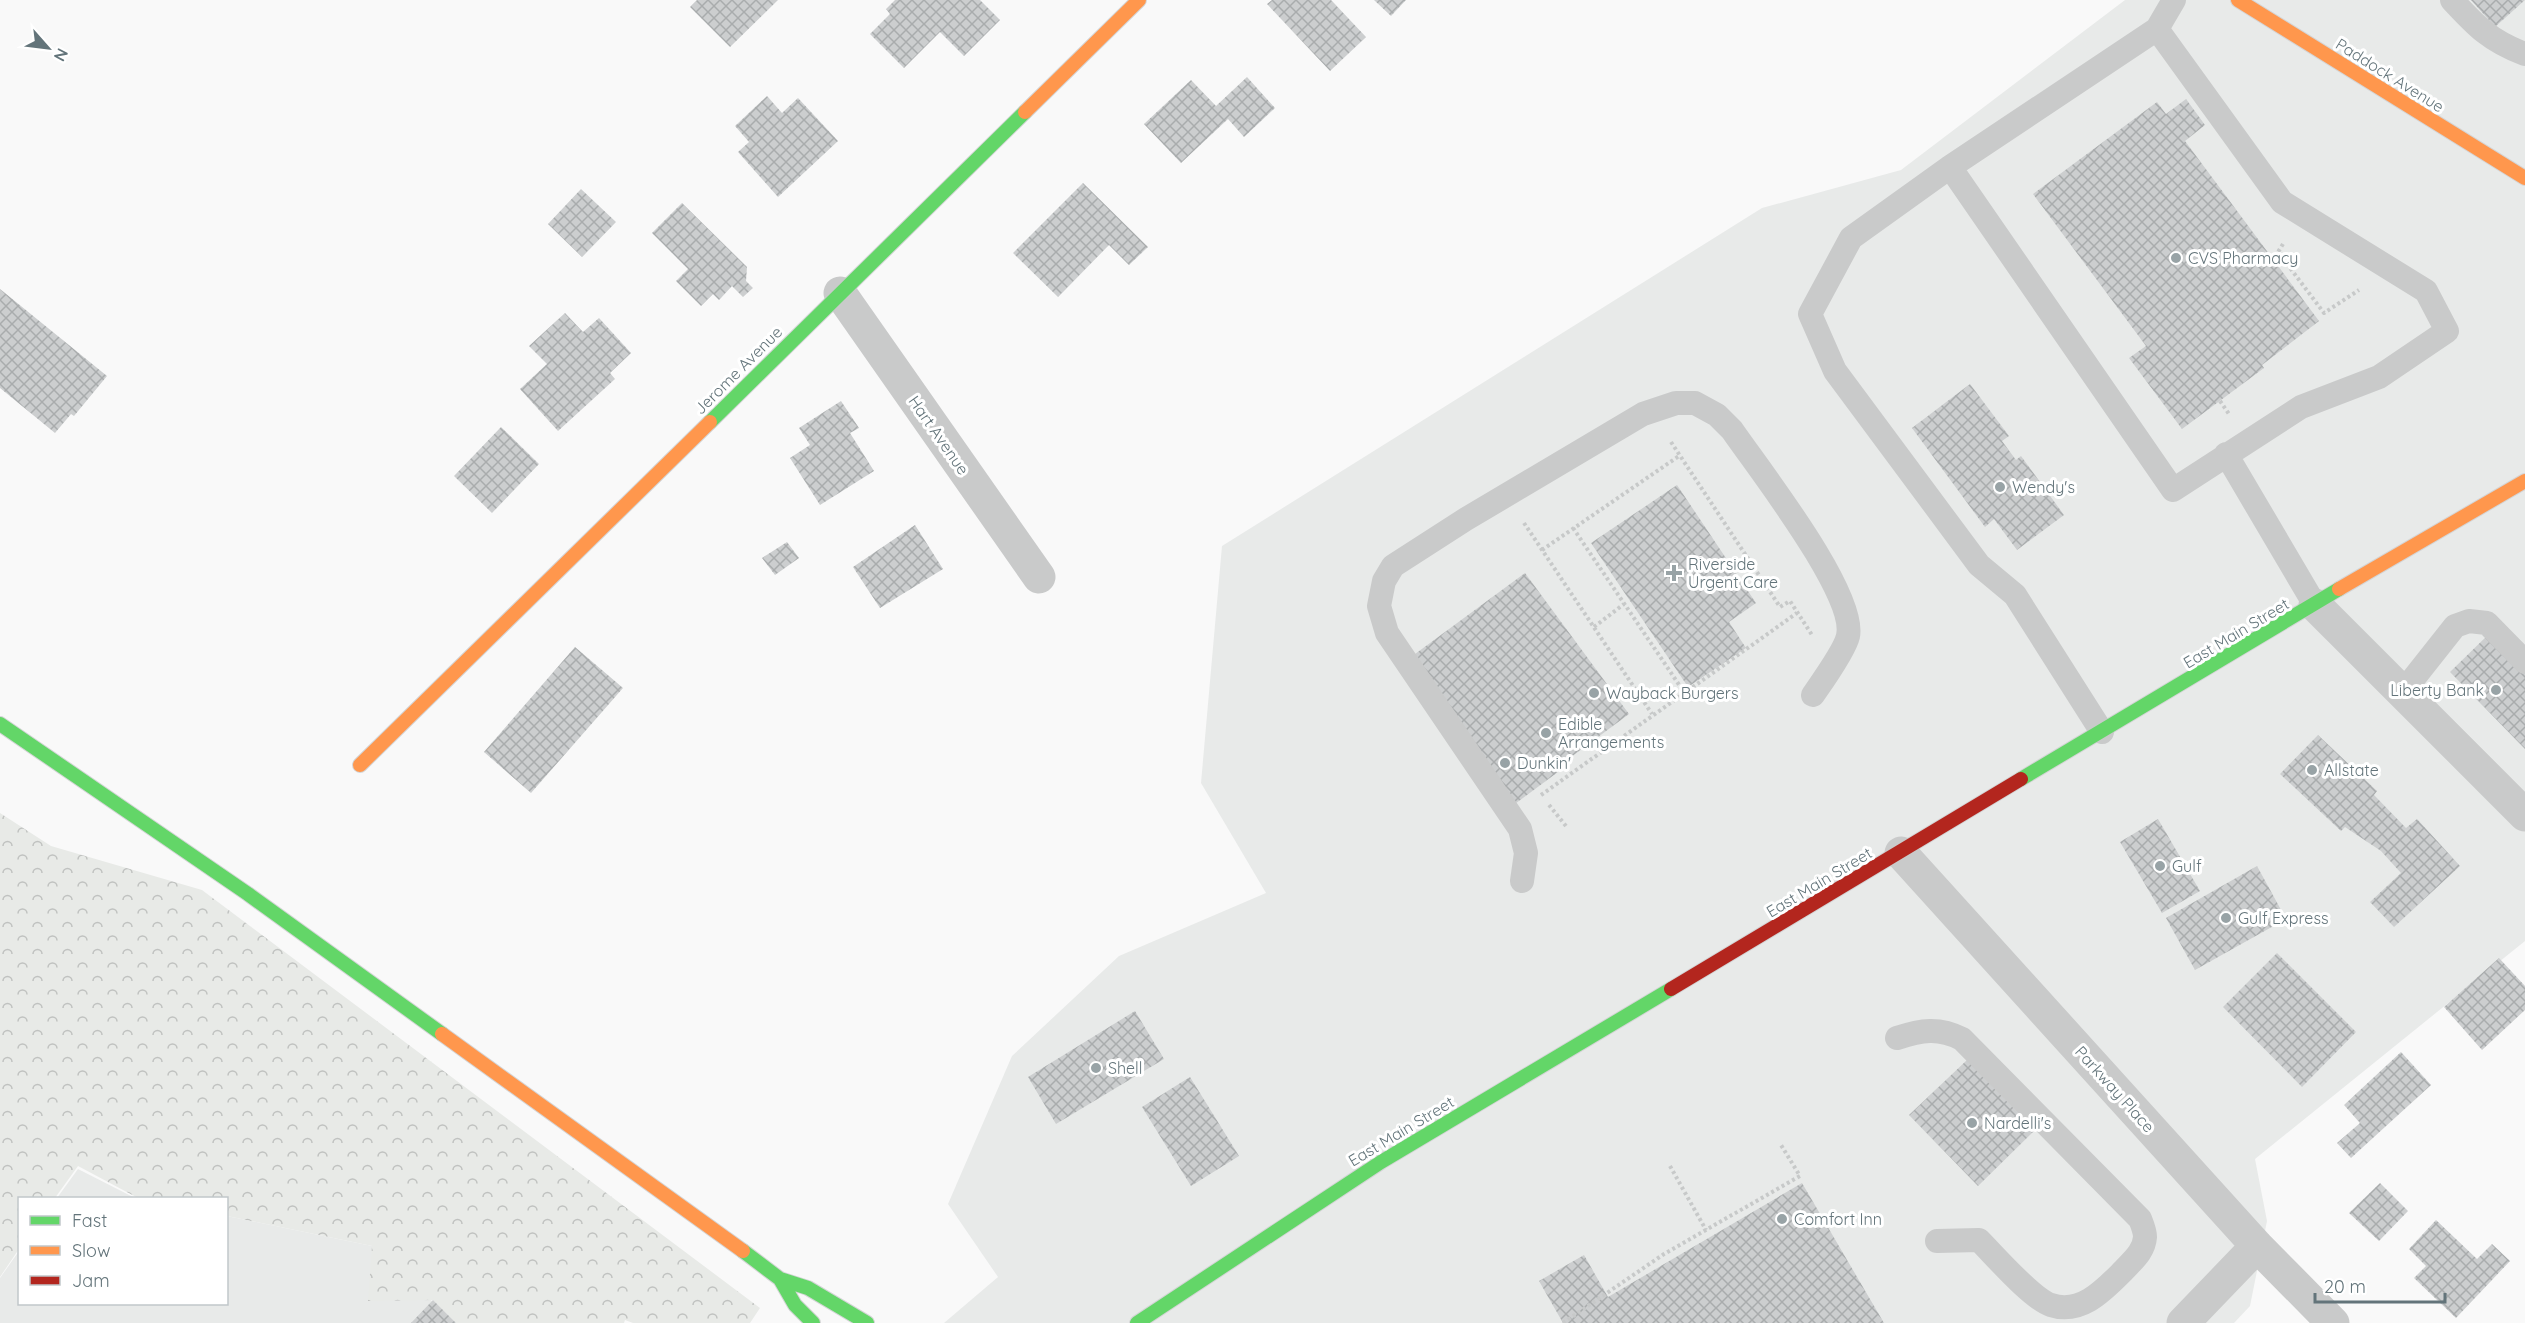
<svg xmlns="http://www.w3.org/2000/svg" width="2525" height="1323" font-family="Quicksand,sans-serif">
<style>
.built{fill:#e8eae9}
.forest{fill:url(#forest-crowns)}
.building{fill:url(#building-cross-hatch)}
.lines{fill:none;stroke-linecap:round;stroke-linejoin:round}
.fast-casing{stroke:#d4d5d6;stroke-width:16}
.slow-casing{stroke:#d4d5d6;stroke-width:16}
.jam-casing{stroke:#d4d5d6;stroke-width:16}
.path{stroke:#c7c9c9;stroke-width:4;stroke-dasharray:3 3;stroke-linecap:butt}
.lane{stroke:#c9caca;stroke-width:24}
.street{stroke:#c9caca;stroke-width:33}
.fast{stroke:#63d668;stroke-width:14}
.slow{stroke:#ff974d;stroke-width:14}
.jam{stroke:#b3261e;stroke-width:14}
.poi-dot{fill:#98a3a6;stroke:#fff;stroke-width:2}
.labels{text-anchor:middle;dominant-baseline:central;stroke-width:6;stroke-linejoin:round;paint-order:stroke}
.street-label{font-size:16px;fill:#63747a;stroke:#fff}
.poi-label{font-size:16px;fill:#63747a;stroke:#fff;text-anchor:start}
</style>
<defs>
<pattern id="forest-crowns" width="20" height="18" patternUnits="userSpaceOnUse" patternTransform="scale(1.5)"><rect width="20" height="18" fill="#e8eae7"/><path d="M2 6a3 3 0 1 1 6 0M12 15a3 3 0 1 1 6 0" fill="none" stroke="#c0c2c0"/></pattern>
<pattern id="building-cross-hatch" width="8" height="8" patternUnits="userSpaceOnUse" patternTransform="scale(1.5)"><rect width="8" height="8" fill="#cccecf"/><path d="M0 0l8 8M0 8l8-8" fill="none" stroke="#a9acad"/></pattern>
</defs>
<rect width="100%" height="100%" fill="#f9f9f9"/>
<!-- built -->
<path class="built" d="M 2125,0 L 2525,0 L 2525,941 L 2255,1159 L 2267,1221 L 2250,1306 L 2234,1323 L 944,1323 L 998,1277 L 948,1204 L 1012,1056 L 1119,956 L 1266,893 L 1201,783 L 1222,546 L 1762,208 L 1901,170 Z
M 78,1169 L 135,1198 L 57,1198 Z
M 227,1216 L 372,1246 L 456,1323 L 0,1323 L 0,1278 L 19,1251 L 20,1304 L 226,1304 Z"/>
<!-- forest -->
<path class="forest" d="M 0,813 L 51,846 L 202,890 L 760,1308 L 750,1323 L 633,1323 L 625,1320 L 624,1323 L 456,1323 L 433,1300 L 368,1301 L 372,1246 L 227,1216 L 226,1198 L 138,1198 L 78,1166 L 55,1198 L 20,1198 L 19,1249 L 0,1277 Z"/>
<!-- building -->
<path class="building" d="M 697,0 L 778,0 L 730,47 L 690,7 Z
M 895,0 L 980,0 L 1000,20 L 964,56 L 940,32 L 904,68 L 870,34 L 890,14 L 886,9 Z
M 1272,0 L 1331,0 L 1366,37 L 1330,71 L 1267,4 Z
M 1374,0 L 1406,0 L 1391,16 Z
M 2471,0 L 2525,0 L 2495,27 Z
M 1247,77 L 1275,108 L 1244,137 L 1228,119 L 1181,163 L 1144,124 L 1191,80 L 1216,106 Z
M 767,96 L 782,113 L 798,98 L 838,141 L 778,197 L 738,152 L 749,142 L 735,126 Z
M 2186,99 L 2205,125 L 2185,141 L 2319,321 L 2262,365 L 2264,368 L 2182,429 L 2129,358 L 2146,346 L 2033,194 L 2157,102 L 2166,114 Z
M 1083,183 L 1148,247 L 1129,265 L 1109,245 L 1058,297 L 1013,253 Z
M 581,189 L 616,222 L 582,257 L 548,224 Z
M 682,203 L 747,267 L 746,281 L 753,288 L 743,297 L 732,286 L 719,300 L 713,294 L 701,306 L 676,281 L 688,269 L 652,233 Z
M 0,289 L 107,376 L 74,416 L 71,414 L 55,433 L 0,388 Z
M 565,313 L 583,332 L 599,318 L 631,353 L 610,373 L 615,379 L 558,431 L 520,389 L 547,364 L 529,346 Z
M 1970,384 L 2009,436 L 2002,441 L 2016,460 L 2021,456 L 2064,515 L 2017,550 L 1994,519 L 1985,527 L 1912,428 Z
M 841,401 L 859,428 L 850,433 L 874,471 L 820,505 L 790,458 L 810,445 L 799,428 Z
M 501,427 L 539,464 L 492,513 L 454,476 Z
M 1677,485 L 1756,603 L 1729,622 L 1746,648 L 1688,687 L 1591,543 Z
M 915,525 L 943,569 L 880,608 L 853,567 Z
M 787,542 L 799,558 L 775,575 L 762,558 Z
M 1525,573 L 1629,714 L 1563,763 L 1566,766 L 1508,809 L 1411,657 Z
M 2491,632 L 2525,666 L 2525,749 L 2450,672 Z
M 575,647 L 623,688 L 531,793 L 484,752 Z
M 2318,735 L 2377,791 L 2374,795 L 2406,828 L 2417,819 L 2460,866 L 2394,927 L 2370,902 L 2401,873 L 2381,851 L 2345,827 L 2341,831 L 2280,774 Z
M 2158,819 L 2200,891 L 2162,913 L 2120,842 Z
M 2257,866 L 2286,919 L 2195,970 L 2166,918 Z
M 2277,953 L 2356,1032 L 2302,1087 L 2223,1007 Z
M 2499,958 L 2525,986 L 2525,1010 L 2482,1050 L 2444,1007 Z
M 1135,1011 L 1164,1059 L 1056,1124 L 1028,1077 Z
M 2401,1052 L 2431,1085 L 2351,1158 L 2337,1143 L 2360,1123 L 2344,1105 Z
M 1967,1060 L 2035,1130 L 1978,1186 L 1909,1115 Z
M 1190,1077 L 1239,1156 L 1191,1186 L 1142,1107 Z
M 1802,1183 L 1884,1323 L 1563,1323 L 1539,1281 L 1584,1255 L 1608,1297 Z
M 2380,1183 L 2408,1211 L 2379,1241 L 2349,1213 Z
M 2436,1220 L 2477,1259 L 2492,1244 L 2510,1261 L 2456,1318 L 2414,1278 L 2426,1266 L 2409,1249 Z
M 433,1300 L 456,1323 L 411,1323 Z"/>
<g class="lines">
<defs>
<path id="fast" d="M 710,422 L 1025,112
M 0,724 L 248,894 L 442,1034
M 2021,779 L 2339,589
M 743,1251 L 780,1279 L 795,1305 L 813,1323
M 780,1279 L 808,1288 L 867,1323
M 1137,1323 L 1381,1162 L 1671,989"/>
<path id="slow" d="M 2238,0 L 2525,178
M 1025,112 L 1139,0
M 2339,589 L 2525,481
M 360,765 L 710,422
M 442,1034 L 743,1251"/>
<path id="jam" d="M 1671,989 L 2021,779"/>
</defs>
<!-- fast casing -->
<use href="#fast" class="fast-casing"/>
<!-- slow casing -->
<use href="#slow" class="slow-casing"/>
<!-- jam casing -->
<use href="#jam" class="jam-casing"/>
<!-- path -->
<path class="path" d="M 2283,244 L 2278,252 L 2324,313 L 2359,290
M 2220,401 L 2229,414
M 1671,442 L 1780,607 L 1790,601 L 1812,635
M 1524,523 L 1652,714
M 1573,528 L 1684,692
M 1542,550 L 1679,456
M 1594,627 L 1624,604
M 1541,795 L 1797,613
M 1549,805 L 1566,826
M 1670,1166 L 1706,1230
M 1563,1323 L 1664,1254 L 1800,1176 L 1781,1145"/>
<!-- lane -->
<path class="lane" d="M 2452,0 C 2476,26 2490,41 2525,54
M 2157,29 L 2282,202 L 2426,291 L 2447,331 L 2379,377 L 2301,407 L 2173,490 L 1950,167 L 2157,29 L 2174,0
M 1950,167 L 1851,238 L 1810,314 L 1835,371 L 1979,565 L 2015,595 L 2102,732
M 2226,454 L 2315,605
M 2402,693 L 2455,626 L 2469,621 L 2487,623 L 2525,662
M 1522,881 L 1526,853 L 1520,829 L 1387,633 L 1379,606 L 1384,581 L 1393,566 L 1466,519 L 1643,414 L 1676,403 L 1695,403 L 1717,415 L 1732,430 C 1758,468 1857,594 1848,636 C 1845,650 1822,682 1813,695
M 1897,1038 C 1921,1030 1939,1027 1962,1039 L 2140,1219 C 2142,1224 2145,1231 2145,1237 C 2144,1252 2132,1261 2123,1271 C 2104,1290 2081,1315 2051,1305 C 2032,1299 1995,1256 1979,1240 L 1937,1241"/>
<!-- street -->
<path class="street" d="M 840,293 L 1039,577
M 2315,605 L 2525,815
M 1901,853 L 2257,1246 L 2333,1323
M 2183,1323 L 2257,1246"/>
<!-- fast -->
<use href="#fast" class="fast"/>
<!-- slow -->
<use href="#slow" class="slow"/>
<!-- jam -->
<use href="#jam" class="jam"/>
</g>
<!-- markers -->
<g class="poi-dot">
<circle cx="2176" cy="258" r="6"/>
<circle cx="2000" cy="487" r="6"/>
<path d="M1671 564h6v6h6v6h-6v6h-6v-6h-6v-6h6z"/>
<circle cx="2496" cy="690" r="6"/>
<circle cx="1594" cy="693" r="6"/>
<circle cx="1546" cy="733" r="6"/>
<circle cx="1505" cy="763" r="6"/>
<circle cx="2312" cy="770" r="6"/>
<circle cx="2160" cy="866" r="6"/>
<circle cx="2226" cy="918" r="6"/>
<circle cx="1096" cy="1068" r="6"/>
<circle cx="1972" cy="1123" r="6"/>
<circle cx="1782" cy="1219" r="6"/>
</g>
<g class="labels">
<!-- street labels -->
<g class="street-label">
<text transform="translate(2390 75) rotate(32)">Paddock Avenue</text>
<text transform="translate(738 370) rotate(-45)">Jerome Avenue</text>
<text transform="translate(939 435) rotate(55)">Hart Avenue</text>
<text transform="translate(2236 633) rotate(-31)">East Main Street</text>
<text transform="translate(1819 882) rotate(-31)">East Main Street</text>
<text transform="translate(2115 1089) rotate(48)">Parkway Place</text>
<text transform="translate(1401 1131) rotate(-31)">East Main Street</text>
</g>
<!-- poi labels -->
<g class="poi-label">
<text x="2188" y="258">CVS Pharmacy</text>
<text x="2012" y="487">Wendy's</text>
<text x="1688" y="564">Riverside<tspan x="1688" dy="18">Urgent Care</tspan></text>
<text x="2484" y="690" text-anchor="end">Liberty Bank</text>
<text x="1606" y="693">Wayback Burgers</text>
<text x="1558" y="724">Edible<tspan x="1558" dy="18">Arrangements</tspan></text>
<text x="1517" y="763">Dunkin'</text>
<text x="2324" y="770">Allstate</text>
<text x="2172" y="866">Gulf</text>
<text x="2238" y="918">Gulf Express</text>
<text x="1108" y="1068">Shell</text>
<text x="1984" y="1123">Nardelli's</text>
<text x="1794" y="1219">Comfort Inn</text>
</g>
</g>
<!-- legend -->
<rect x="18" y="1197" width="210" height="108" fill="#ffffff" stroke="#c1c7ca" stroke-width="1.5"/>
<rect x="30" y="1216" width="30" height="9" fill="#63d668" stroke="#c1c7ca" stroke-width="1.5"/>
<text x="72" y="1227" font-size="18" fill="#63747a">Fast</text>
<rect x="30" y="1246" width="30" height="9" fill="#ff974d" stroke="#c1c7ca" stroke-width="1.5"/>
<text x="72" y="1257" font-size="18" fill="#63747a">Slow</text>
<rect x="30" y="1276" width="30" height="9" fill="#b3261e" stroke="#c1c7ca" stroke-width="1.5"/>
<text x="72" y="1287" font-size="18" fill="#63747a">Jam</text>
<!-- north arrow -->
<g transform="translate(48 48) rotate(118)" stroke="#ffffff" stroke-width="4.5" paint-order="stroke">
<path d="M0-4.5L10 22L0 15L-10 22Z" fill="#63747a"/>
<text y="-9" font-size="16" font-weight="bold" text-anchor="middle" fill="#63747a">N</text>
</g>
<!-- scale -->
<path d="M2315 1293v9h130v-9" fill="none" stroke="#63747a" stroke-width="3"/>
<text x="2324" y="1293" font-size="18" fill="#63747a" stroke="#ffffff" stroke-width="4.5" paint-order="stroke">20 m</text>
</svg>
